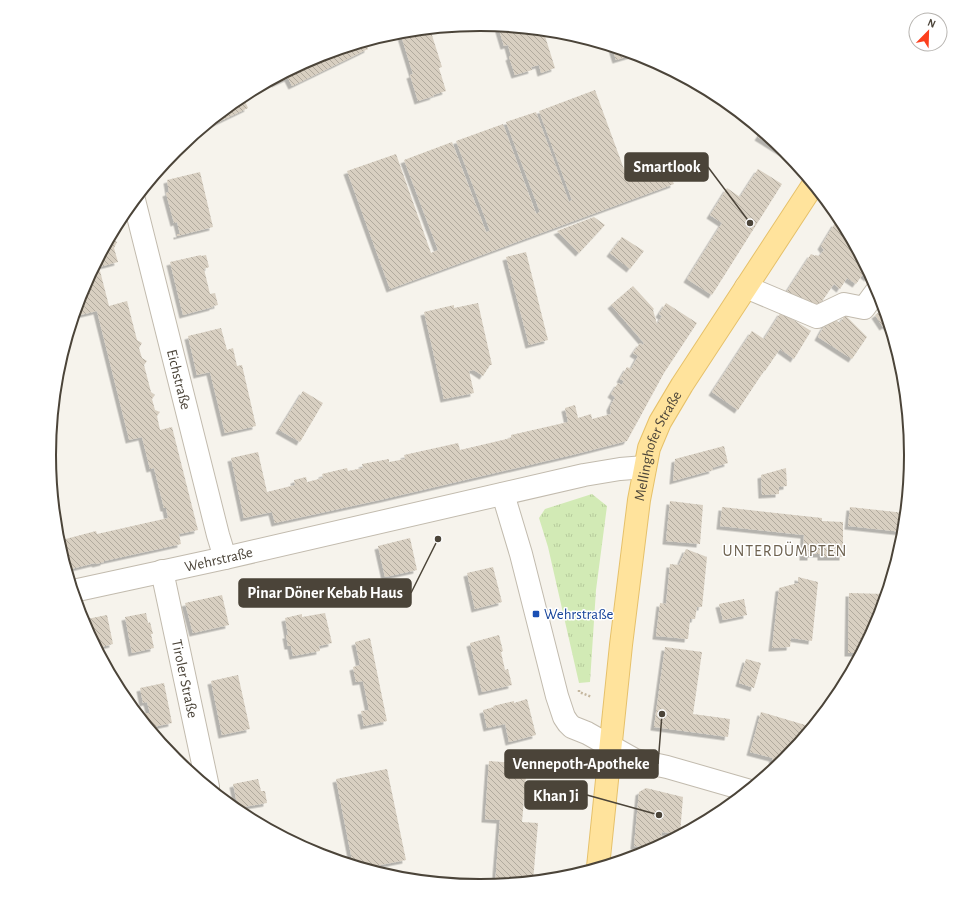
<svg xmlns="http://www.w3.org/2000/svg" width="960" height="910" font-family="'Alegreya Sans',sans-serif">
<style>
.grass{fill:url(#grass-tufts)}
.building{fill:url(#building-back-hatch);filter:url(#shadow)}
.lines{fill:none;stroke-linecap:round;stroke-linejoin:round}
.minor-casing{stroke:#c2bbae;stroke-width:24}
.major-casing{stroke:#e6c16a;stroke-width:24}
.path{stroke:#c4b79f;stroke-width:2.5;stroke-dasharray:2 2;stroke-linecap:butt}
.minor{stroke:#fff;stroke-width:22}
.major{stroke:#ffe39c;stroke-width:22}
.transit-dot{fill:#1a4fb4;stroke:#fff;stroke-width:1.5}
.labels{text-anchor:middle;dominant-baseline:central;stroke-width:3;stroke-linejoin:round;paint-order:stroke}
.street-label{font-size:15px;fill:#4b4439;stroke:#fff}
.transit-label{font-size:15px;fill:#164399;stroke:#fff;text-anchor:start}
.neighbourhood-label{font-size:16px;letter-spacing:1px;fill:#6e6250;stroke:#fff}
.rim{fill:none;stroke:#4b4439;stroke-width:2}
.leader{fill:none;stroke:#4b4439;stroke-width:1.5}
.callout-dot{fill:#4b4439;stroke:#fff;stroke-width:1.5}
.callout{fill:#4b4439;stroke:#4b4439;stroke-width:1.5}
.callout-label{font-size:16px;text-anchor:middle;font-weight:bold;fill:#fff}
</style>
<defs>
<pattern id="grass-tufts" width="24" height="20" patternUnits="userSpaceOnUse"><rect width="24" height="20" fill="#d2eab5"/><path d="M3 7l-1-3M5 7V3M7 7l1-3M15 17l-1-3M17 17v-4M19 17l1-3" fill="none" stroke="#b6ca9c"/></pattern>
<pattern id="building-back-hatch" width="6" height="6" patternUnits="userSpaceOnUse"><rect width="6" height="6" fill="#d8cfc1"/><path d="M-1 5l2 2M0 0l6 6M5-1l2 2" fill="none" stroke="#b1aa9e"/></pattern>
<filter id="shadow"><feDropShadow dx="-3.5" dy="3.5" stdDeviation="0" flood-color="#0004"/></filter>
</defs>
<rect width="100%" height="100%" fill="#f6f3ec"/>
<!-- grass -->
<path class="grass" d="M 592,494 L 607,506 L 596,590 L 590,682 L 579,683 L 548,547 L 539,518 L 545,509 Z"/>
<!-- building -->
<path class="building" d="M 498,26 L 537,30 L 534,31 L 536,36 L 544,33 L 555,68 L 541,73 L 539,65 L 531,67 L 532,70 L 515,75 L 509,57 L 511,56 L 508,45 L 504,46 Z
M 430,29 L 442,67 L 439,68 L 446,91 L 433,95 L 434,96 L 418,101 L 410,75 L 413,74 L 400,32 Z
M 366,41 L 368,49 L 292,86 L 288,78 L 275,84 L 273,79 L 315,57 Z
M 612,47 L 636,54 L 616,60 Z
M 254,89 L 256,93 L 244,99 L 248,108 L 198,132 L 241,97 Z
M 595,90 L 628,180 L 666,166 L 674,184 L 390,289 L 347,171 L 396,154 L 431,253 L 438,250 L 404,160 L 452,142 L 486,232 L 490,231 L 456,141 L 503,124 L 536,214 L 540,212 L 506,122 L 536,112 L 569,202 L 572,200 L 539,111 Z
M 762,131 L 785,150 L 788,154 L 787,155 L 758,137 Z
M 758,169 L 782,184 L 712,295 L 687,279 L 722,223 L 710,215 L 727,188 L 740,197 Z
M 200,172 L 213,227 L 177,236 L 177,234 L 180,234 L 177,222 L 174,223 L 166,193 L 169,192 L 167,180 Z
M 594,217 L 605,225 L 579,253 L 557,231 Z
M 835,223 L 846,230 L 870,274 L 868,278 L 863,274 L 856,284 L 847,278 L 840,289 L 834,284 L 816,310 L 787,291 L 811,254 L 815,256 L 815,255 L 819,256 L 824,250 L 821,246 Z
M 111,236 L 112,239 L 117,242 L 114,248 L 118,262 L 99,267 L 109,306 L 127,301 L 137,340 L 142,343 L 139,348 L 142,358 L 147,361 L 144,365 L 151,392 L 155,395 L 152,399 L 155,410 L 160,412 L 157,416 L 160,430 L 172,427 L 198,530 L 179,534 L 181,544 L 104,561 L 104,562 L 96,564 L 95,563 L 67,570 L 58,541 L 96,531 L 97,534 L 168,518 L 166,508 L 164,508 L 154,468 L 150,469 L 142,437 L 129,440 L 129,439 L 97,311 L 80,315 L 77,306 L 82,290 Z
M 622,237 L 644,251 L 630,269 L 610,253 Z
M 526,252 L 548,340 L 529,345 L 506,257 Z
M 201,255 L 201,256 L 206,255 L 209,267 L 204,269 L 210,294 L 215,293 L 218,305 L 213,306 L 213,307 L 183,315 L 170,262 Z
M 633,286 L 654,309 L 653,310 L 657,324 L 662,316 L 659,314 L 666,303 L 697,323 L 664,373 L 627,441 L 576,454 L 384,499 L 275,523 L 272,512 L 244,518 L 231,458 L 258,452 L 267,492 L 295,485 L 294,480 L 306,477 L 307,482 L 323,478 L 322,474 L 347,468 L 348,471 L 363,468 L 362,464 L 389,459 L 389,462 L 405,459 L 404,455 L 458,443 L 460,450 L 511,438 L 511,435 L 568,422 L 565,408 L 575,405 L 578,418 L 591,414 L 592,419 L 611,414 L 610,407 L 615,397 L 611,394 L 618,383 L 622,385 L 624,381 L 620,379 L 627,367 L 631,369 L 638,356 L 633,353 L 640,343 L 643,345 L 644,343 L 611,305 Z
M 478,303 L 492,365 L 490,365 L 483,376 L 474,370 L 469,371 L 474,393 L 444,399 L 424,312 L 454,305 L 454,308 Z
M 884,309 L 890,329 L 886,325 L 883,327 L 875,315 Z
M 781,312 L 811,331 L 794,359 L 780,349 L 765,371 L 764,371 L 738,410 L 712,392 L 752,331 L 764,339 Z
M 845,315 L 867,337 L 852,359 L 818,337 L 824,326 L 828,328 L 824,325 L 830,317 L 840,323 Z
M 221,328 L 227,350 L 233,348 L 237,366 L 242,365 L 256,426 L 225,433 L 210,372 L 197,375 L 188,336 Z
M 303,391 L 323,403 L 300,442 L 279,430 Z
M 724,446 L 728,463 L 712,468 L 713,470 L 673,481 L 675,459 Z
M 786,468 L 787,486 L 779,487 L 779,494 L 762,495 L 761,475 Z
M 670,501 L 703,505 L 700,544 L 666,541 Z
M 722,507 L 822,518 L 822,521 L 843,522 L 843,557 L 821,557 L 821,554 L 811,554 L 811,557 L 803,557 L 804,535 L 720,526 Z
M 850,507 L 905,513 L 903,532 L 848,526 Z
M 410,538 L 417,570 L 385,577 L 378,546 Z
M 686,549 L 707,557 L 702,607 L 697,607 L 695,619 L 690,619 L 688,639 L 656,636 L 660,603 L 666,604 L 670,564 L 679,565 Z
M 493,567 L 502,602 L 475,609 L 467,573 Z
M 798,577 L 818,582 L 812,641 L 791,638 L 790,647 L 772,648 L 779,588 L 798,583 Z
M 849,593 L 886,594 L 878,620 L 860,653 L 848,653 Z
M 222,595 L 229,625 L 193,633 L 185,603 Z
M 744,599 L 747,615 L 723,620 L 719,604 Z
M 146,613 L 148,623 L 150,622 L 153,634 L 151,634 L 154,648 L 132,653 L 125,617 Z
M 325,613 L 332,643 L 319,646 L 320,651 L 293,656 L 291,646 L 288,646 L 286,635 L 288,635 L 285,618 L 302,614 L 302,617 Z
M 107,615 L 113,644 L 97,648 L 82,620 Z
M 499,635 L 503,651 L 501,652 L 505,670 L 508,669 L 512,685 L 482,692 L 470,643 Z
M 370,638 L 387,721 L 364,726 L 361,711 L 369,710 L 363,681 L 356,682 L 353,667 L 360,665 L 355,642 Z
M 665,647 L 702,652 L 693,714 L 730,719 L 728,737 L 654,727 Z
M 746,659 L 761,663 L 754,688 L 739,683 Z
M 238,675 L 250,729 L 222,735 L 211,681 Z
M 164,683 L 172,723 L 149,728 L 145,713 L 150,713 L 147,702 L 143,703 L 140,688 Z
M 527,699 L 536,735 L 509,742 L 505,724 L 487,728 L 483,710 L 494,707 L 493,706 L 514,701 L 514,703 Z
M 761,712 L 812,727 L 783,761 L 781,762 L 772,760 L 773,758 L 750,752 Z
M 489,761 L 527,764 L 522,822 L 538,823 L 533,881 L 495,885 L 500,820 L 485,819 Z
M 387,769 L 406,860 L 365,868 L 353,865 L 336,779 Z
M 258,779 L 261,791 L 265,791 L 267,803 L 238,808 L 233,784 Z
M 646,788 L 683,797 L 680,834 L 662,832 L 660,845 L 655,848 L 634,846 L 639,792 Z"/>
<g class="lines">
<defs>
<g id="minor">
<path id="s1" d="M 134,200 L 218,535 L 225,558"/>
<path d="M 746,287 L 817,317 L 844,304 L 864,308 L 878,289"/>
<path d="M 503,494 L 521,554 L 557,696 L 564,717 L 568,723 L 572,727 L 587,733 L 635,760 L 667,767 L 747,790"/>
<path id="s2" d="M 162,571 L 208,787"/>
<path id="s3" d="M 73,591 L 225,558 L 584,475 L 620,469 L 645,467"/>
</g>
<g id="major">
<path id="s4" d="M 598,867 L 621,645 L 639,500 L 649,448 L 660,422 L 682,385 L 813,185"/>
</g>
</defs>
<!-- minor casing -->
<use href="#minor" class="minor-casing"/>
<!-- major casing -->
<use href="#major" class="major-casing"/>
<!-- path -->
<path class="path" d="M 579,690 L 579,692 L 592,697"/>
<!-- minor -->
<use href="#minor" class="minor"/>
<!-- major -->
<use href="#major" class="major"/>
</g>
<!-- markers -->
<rect class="transit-dot" x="532" y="610" width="8" height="8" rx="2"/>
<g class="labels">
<!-- street labels -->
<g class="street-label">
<text stroke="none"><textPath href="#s1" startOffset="185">Eichstraße</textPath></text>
<text stroke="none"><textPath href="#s4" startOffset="427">Mellinghofer Straße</textPath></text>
<text stroke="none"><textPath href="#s3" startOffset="149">Wehrstraße</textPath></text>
<text stroke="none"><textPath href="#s2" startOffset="110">Tiroler Straße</textPath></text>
</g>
<!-- transit labels -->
<g class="transit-label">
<text x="544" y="614">Wehrstraße</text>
</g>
<!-- neighbourhood labels -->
<g class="neighbourhood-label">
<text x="785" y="551">UNTERDÜMPTEN</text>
</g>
</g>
<!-- crop -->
<path d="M0 0H960V910H0ZM56 455a424 424 0 1 1 848 0a424 424 0 1 1-848 0Z" fill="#fff" fill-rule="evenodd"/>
<path class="rim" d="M56 455a424 424 0 1 1 848 0a424 424 0 1 1-848 0Z"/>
<!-- callouts -->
<path class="leader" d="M750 223L708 167M438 539L411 593M662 714L658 764M659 815L587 795"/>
<g class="callout-dot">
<circle cx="750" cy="223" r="4"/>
<circle cx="438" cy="539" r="4"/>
<circle cx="662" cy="714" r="4"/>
<circle cx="659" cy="815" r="4"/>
</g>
<g class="callout">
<rect x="625" y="153" width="83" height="28" rx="4"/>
<rect x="239" y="579" width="172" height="28" rx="4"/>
<rect x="505" y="750" width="153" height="28" rx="4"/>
<rect x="525" y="781" width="62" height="28" rx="4"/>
</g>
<g class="callout-label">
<text x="667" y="172">Smartlook</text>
<text x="325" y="598">Pinar Döner Kebab Haus</text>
<text x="581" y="769">Vennepoth-Apotheke</text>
<text x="556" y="801">Khan Ji</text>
</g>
<!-- north arrow -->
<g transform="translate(928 32) rotate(23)"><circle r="19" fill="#ffffff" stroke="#b7b4b0"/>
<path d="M0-3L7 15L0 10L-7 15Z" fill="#fc3f1d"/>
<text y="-6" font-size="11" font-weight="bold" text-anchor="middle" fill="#4b4439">N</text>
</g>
</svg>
